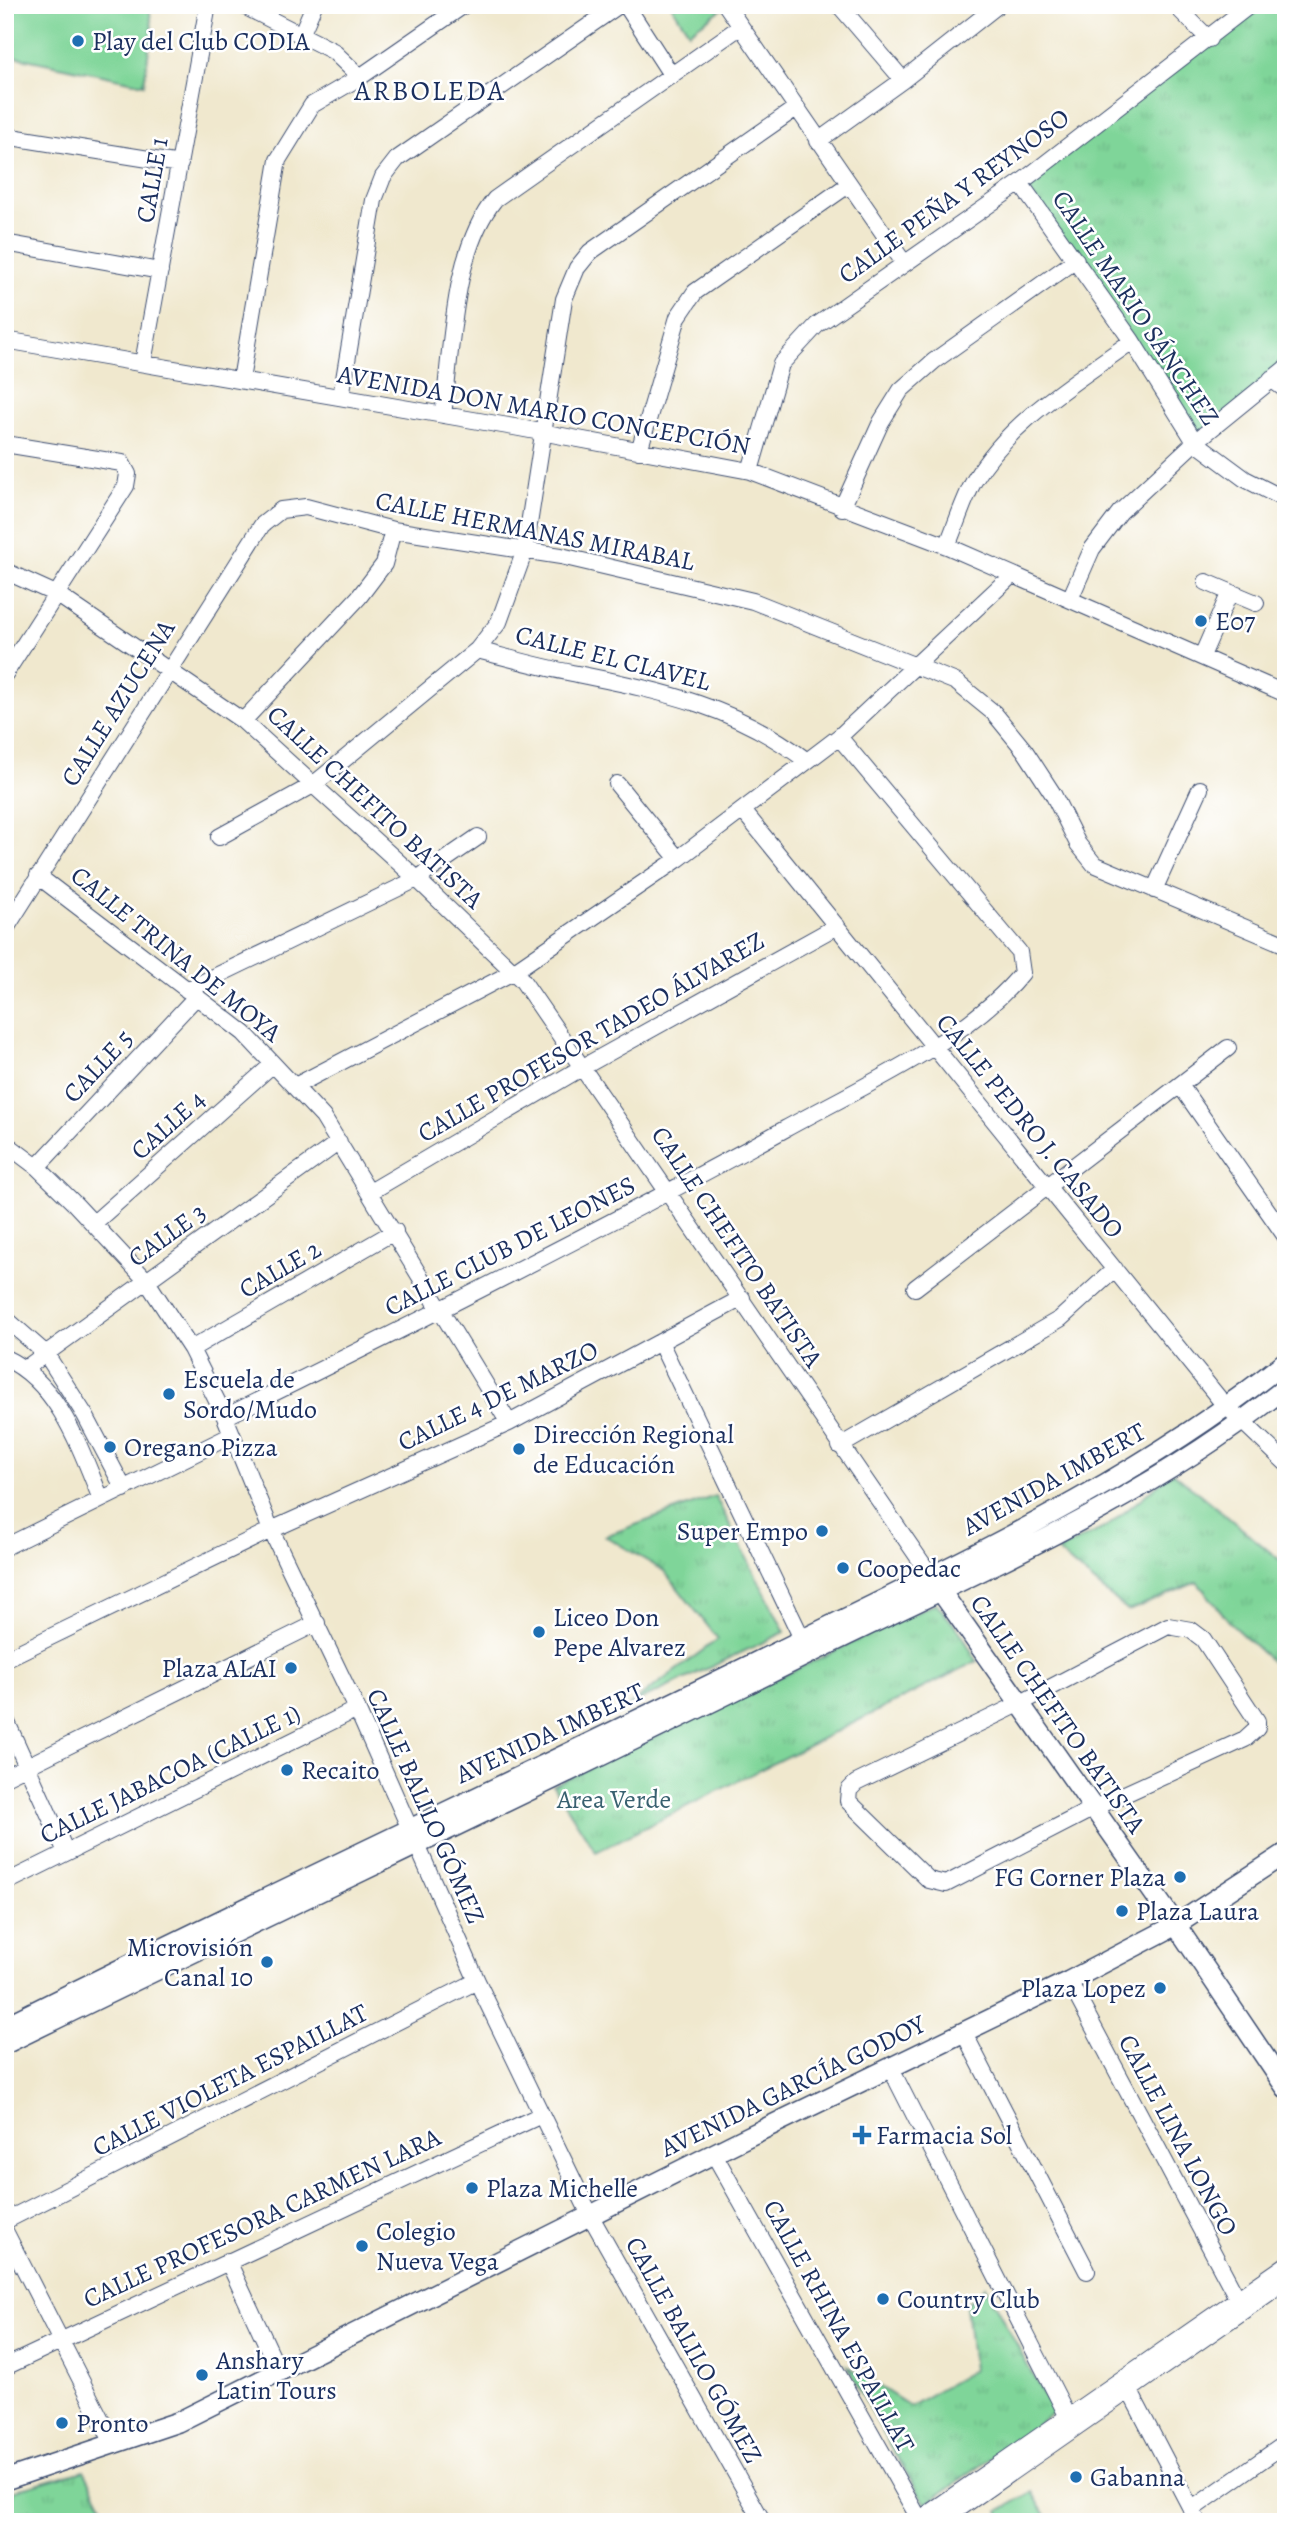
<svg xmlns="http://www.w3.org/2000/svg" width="1291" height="2527" font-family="Alegreya,serif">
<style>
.grass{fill:url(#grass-tufts);stroke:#4d827c;stroke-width:2}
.pitch{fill:#7fd599;stroke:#4d827c;stroke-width:2}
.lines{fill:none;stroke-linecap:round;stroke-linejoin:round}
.minor-casing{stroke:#3b4b6f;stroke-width:18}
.major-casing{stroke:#3b4b6f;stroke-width:22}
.minor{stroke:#fff;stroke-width:16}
.major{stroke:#fff;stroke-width:19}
.poi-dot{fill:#1f6fb2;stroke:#fff;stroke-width:2.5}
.labels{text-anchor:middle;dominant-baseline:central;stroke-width:5;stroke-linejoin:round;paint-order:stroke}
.poi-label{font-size:26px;fill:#1b2f5e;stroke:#fff;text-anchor:start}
.street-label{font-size:26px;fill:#1b2f5e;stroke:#fff}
.park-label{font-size:26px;fill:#396170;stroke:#fff}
.neighbourhood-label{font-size:28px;letter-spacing:2px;fill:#1b2f5e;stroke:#fff}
</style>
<defs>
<pattern id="grass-tufts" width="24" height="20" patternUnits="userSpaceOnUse" patternTransform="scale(1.75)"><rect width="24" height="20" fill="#7fd599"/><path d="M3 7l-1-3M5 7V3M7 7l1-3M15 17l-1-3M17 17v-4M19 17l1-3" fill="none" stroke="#6db786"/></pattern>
</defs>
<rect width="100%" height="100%" fill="#fff"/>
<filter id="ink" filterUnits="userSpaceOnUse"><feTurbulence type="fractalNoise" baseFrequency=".0143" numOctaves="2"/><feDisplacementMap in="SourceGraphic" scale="14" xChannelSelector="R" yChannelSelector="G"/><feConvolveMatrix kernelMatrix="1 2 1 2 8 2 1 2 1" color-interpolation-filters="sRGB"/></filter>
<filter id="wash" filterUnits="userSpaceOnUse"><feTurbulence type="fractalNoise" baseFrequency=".00686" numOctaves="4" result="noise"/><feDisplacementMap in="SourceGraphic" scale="28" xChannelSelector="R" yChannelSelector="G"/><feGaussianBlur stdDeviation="1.57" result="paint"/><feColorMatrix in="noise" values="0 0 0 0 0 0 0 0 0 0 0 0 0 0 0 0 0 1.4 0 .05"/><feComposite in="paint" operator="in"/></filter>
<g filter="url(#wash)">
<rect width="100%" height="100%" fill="#f0e8ce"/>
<!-- grass -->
<path class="grass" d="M 1265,5 L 1286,5 L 1286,362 L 1201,437 L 1027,188 L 1093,127 Z
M 1173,1472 L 1286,1565 L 1286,1675 L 1233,1626 L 1197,1582 L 1128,1611 L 1057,1551 L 1108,1526 Z
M 715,1496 L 785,1632 L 628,1706 L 718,1639 L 664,1571 L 605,1536 Z
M 936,1603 L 961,1633 L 977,1661 L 596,1852 L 553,1785 Z
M 985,2286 L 1053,2413 L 926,2504 L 889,2444 L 847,2366 L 910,2406 L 973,2370 L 966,2305 Z
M 84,2470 L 111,2522 L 5,2522 L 5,2493 Z"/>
<!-- pitch -->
<path class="pitch" d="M 8,5 L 149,5 L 152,28 L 144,84 L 7,55 L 5,16 Z
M 671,5 L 720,5 L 722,9 L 689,32 Z
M 1032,2492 L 1050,2522 L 1005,2522 L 999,2511 Z"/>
</g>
<g filter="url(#ink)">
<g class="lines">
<defs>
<path id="minor" d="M 242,5 L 333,51 L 360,77
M 626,5 L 672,76
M 726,5 L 904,263
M 839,5 L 903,80
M 1175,5 L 1209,39
M 302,33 L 314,5
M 5,136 L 180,164
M 818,141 L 903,80 L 998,5
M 1020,183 L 1132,341 L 1195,442 L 1245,479 L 1286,500
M 5,243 L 160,271
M 5,340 L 514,427 L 750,471 L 947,546 L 1286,694
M 143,363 L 208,5
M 1271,379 L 1286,390
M 241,380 L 278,160 L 312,105 L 360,77 L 464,5
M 341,397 L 374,200 L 383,177 L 397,159 L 619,5
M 443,415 C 452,349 452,252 495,199 L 740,27
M 5,444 L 122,463 L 128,474 L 126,486 L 5,674
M 639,451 L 678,317 L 695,292 L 848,185
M 750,471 L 781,364 L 817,325 L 1020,183 L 1250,5
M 842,508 L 881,422 L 901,390 L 934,361 L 1076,260
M 947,546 C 956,525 963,501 974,481 C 1010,420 1076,382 1132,341
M 5,571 L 58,595 L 243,721 L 417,879 L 522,980 L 931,1576
M 1206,582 L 1256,603
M 1070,599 L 1092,549 L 1120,512 L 1195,442 L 1286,368
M 477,650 C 509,658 540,667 572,673 C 660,691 734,705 807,761
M 1202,656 L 1230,592
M 243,721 L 359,597 L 384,564 L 393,530
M 617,784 L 678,859
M 744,812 L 1222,1402 L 1286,1463
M 219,837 L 313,785 L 477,650 L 499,622 L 525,550 L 564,299 L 577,268 L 590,252 L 796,108
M 38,876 L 244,1033 L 323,1117 L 509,1423
M 1154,890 L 1200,789
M 5,930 L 262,525 L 281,510 L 306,507 L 393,530 L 561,556 L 753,601 L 956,682 L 994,713 L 1025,751 L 1053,794 L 1078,844 L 1094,864 L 1286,945
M 187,990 L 417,879 L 478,837
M 1180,1085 L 1286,1237
M 295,1086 L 513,972 L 678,859 L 839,737 L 1012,575
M 5,1143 L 37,1167 L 75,1204 L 146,1280 L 191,1349 L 225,1417 L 271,1530 L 357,1709 L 477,1981 L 590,2215 L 763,2522
M 37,1167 L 195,998
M 370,1192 L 583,1067 L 837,926
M 94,1223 L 273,1064
M 915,1288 L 1228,1048
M 5,1318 L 46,1354 L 85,1415 L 124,1489
M 660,1342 L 807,1649
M 191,1349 L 395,1231
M 5,1358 C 59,1383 80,1448 101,1499
M 26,1368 L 339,1142
M 225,1417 C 414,1324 601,1230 785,1129 C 859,1088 969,1039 1022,973 L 1019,952 L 839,737
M 840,1446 L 1060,1319 L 1115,1269
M 5,1547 L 232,1435
M 1168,1626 L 1191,1630 L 1203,1639 L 1257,1721 L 1257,1728 L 1245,1739 L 1092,1809 L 946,1884 L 929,1880 L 848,1801 L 849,1790 L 856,1783 L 1019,1704 Z
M 5,1659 L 271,1530 L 509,1423 L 742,1298
M 5,1718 L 66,1852
M 5,1777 L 317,1623
M 5,1883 L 357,1709
M 1069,1981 L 1243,2309
M 963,2031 L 1087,2271
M 890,2067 L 1068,2417
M 714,2154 L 921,2522
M 5,2221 L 477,1981
M 5,2231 L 114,2445
M 228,2261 L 279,2371
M 5,2367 L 541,2115
M 1126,2384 L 1198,2522
M 1191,2510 L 1286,2443
M 916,2522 L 1286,2265
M 940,2522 L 1286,2281"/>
<path id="major" d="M 935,1583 L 1176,1925 L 1286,2088
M 5,2026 C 265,1896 529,1774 789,1646 C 961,1561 1136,1482 1286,1361
M 5,2044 C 272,1913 541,1787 807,1655 C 971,1574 1142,1504 1286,1387
M 5,2480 L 178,2422 L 741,2140 L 1069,1981 L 1176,1925 L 1286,1853"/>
</defs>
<!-- minor casing -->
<use href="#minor" class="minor-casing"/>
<!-- major casing -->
<use href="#major" class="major-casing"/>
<!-- minor -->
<use href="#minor" class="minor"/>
<!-- major -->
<use href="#major" class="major"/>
</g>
</g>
<!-- markers -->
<g class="poi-dot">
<circle cx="78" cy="41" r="7"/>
<circle cx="1201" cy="621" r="7"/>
<circle cx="169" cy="1394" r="7"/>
<circle cx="110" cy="1447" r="7"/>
<circle cx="519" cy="1449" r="7"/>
<circle cx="822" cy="1531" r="7"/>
<circle cx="843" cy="1568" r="7"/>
<circle cx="539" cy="1632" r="7"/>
<circle cx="291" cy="1668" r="7"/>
<circle cx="287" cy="1770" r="7"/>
<circle cx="1180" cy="1877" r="7"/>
<circle cx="1122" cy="1911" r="7"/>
<circle cx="267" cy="1962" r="7"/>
<circle cx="1160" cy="1988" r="7"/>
<path d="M858.5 2124.5h7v7h7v7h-7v7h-7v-7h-7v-7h7z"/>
<circle cx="472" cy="2188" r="7"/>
<circle cx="362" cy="2246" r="7"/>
<circle cx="883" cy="2299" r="7"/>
<circle cx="202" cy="2375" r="7"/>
<circle cx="62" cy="2423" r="7"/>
<circle cx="1076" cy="2477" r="7"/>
</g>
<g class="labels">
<!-- poi labels -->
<g class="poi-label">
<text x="92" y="41">Play del Club CODIA</text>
<text x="1215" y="621">E07</text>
<text x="183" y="1379">Escuela de<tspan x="183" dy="30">Sordo/Mudo</tspan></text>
<text x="533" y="1434">Dirección Regional<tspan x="533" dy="30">de Educación</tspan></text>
<text x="124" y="1447">Oregano Pizza</text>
<text x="808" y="1531" text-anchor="end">Super Empo</text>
<text x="857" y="1568">Coopedac</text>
<text x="553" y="1617">Liceo Don<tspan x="553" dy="30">Pepe Alvarez</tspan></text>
<text x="277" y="1668" text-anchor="end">Plaza ALAI</text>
<text x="301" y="1770">Recaito</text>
<text x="1166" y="1877" text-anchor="end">FG Corner Plaza</text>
<text x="1136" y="1911">Plaza Laura</text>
<text x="253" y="1947" text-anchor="end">Microvisión<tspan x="253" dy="30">Canal 10</tspan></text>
<text x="1146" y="1988" text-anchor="end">Plaza Lopez</text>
<text x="876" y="2135">Farmacia Sol</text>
<text x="486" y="2188">Plaza Michelle</text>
<text x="376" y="2231">Colegio<tspan x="376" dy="30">Nueva Vega</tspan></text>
<text x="897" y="2299">Country Club</text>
<text x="216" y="2360">Anshary<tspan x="216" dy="30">Latin Tours</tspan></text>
<text x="76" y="2423">Pronto</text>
<text x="1090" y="2477">Gabanna</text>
</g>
<!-- street labels -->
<g class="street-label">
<text transform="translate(152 180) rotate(-80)">CALLE 1</text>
<text transform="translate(954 196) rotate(-36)">CALLE PEÑA Y REYNOSO</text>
<text transform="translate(1136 308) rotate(56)">CALLE MARIO SÁNCHEZ</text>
<text transform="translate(544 410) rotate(10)">AVENIDA DON MARIO CONCEPCIÓN</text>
<text transform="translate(535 531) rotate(11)">CALLE HERMANAS MIRABAL</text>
<text transform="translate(613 658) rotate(14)">CALLE EL CLAVEL</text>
<text transform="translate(118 703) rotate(-58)">CALLE AZUCENA</text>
<text transform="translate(375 807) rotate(43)">CALLE CHEFITO BATISTA</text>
<text transform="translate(176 954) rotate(39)">CALLE TRINA DE MOYA</text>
<text transform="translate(591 1037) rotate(-30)">CALLE PROFESOR TADEO ÁLVAREZ</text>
<text transform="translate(98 1066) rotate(-47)">CALLE 5</text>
<text transform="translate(168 1125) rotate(-42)">CALLE 4</text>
<text transform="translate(1030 1126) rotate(51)">CALLE PEDRO J. CASADO</text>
<text transform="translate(167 1235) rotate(-36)">CALLE 3</text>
<text transform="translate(510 1246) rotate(-27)">CALLE CLUB DE LEONES</text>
<text transform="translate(737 1247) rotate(56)">CALLE CHEFITO BATISTA</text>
<text transform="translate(280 1269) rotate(-30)">CALLE 2</text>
<text transform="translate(498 1396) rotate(-26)">CALLE 4 DE MARZO</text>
<text transform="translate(1054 1479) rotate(-29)">AVENIDA IMBERT</text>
<text transform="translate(1058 1714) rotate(55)">CALLE CHEFITO BATISTA</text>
<text transform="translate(550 1733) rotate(-25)">AVENIDA IMBERT</text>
<text transform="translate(170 1774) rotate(-26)">CALLE JABACOA (CALLE 1)</text>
<text transform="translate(426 1806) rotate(66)">CALLE BALILO GÓMEZ</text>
<text transform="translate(230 2080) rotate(-27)">CALLE VIOLETA ESPAILLAT</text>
<text transform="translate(793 2086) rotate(-26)">AVENIDA GARCÍA GODOY</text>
<text transform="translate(1178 2135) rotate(62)">CALLE LINA LONGO</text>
<text transform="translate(262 2218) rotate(-25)">CALLE PROFESORA CARMEN LARA</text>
<text transform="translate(839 2326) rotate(61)">CALLE RHINA ESPAILLAT</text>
<text transform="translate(694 2350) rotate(61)">CALLE BALILO GÓMEZ</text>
</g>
<!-- park labels -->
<g class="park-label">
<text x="614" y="1799">Area Verde</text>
</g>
<!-- neighbourhood labels -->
<g class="neighbourhood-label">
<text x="430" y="91">ARBOLEDA</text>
</g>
</g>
<!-- margin -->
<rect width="1291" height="2527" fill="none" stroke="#fff" stroke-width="28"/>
</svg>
